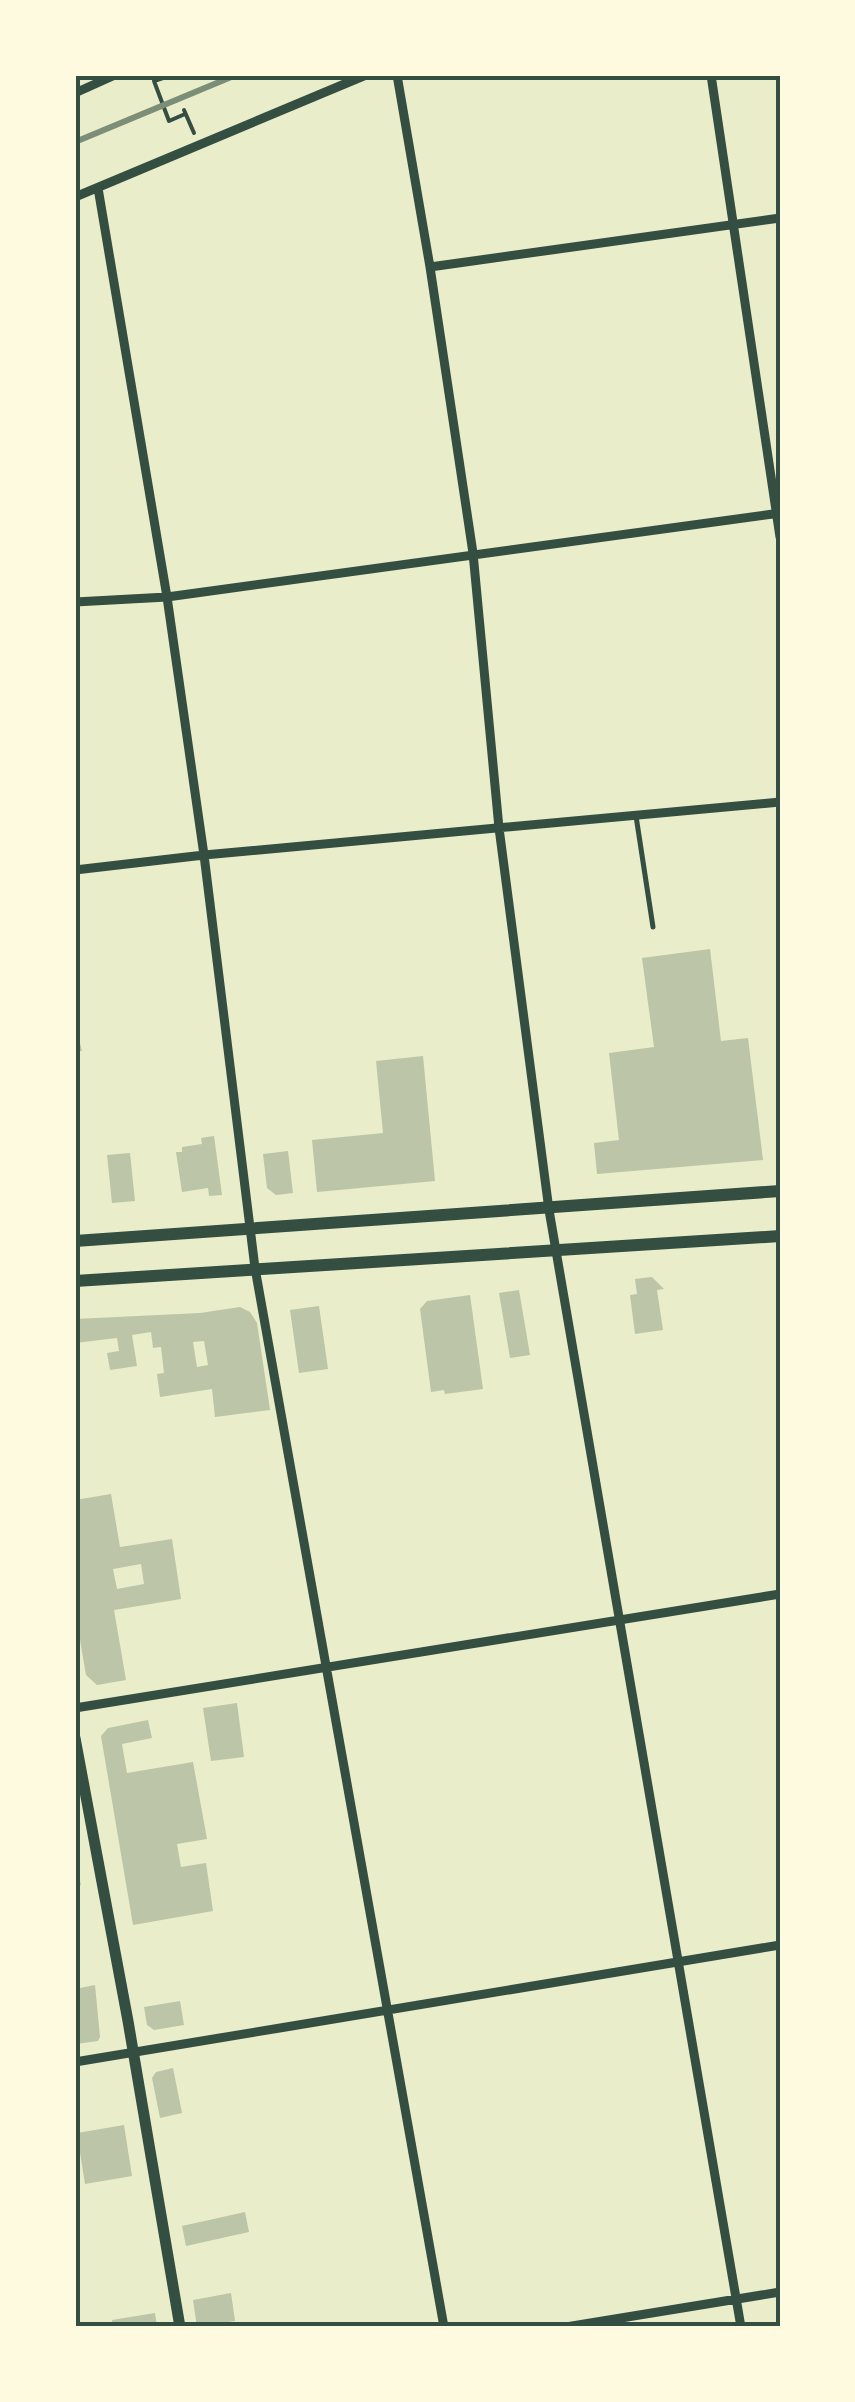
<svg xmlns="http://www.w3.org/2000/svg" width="855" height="2402" font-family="Signika,sans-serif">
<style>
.building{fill:#bcc5a7;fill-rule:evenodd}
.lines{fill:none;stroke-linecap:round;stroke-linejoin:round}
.path{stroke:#344e41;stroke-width:4}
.service{stroke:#344e41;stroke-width:5}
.minor{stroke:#344e41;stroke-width:9}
.tertiary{stroke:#344e41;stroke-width:11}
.secondary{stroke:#344e41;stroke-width:12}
.rail{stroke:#7c8e77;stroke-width:6}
.neatline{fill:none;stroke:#344e41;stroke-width:4}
</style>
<rect width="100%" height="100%" fill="#e9edc9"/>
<!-- building -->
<path class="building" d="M 710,949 L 721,1041 L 748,1038 L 763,1160 L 597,1174 L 594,1143 L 619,1140 L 609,1053 L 654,1047 L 642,958 Z
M 75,1023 L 82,1051 L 75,1052 Z
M 423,1056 L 435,1181 L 317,1192 L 312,1140 L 383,1133 L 376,1061 Z
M 214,1136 L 222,1195 L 209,1196 L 208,1188 L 182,1192 L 176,1152 L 182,1152 L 182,1147 L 202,1144 L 201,1138 Z
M 288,1151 L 293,1193 L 276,1195 L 267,1188 L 263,1154 Z
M 130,1153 L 135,1201 L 112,1203 L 107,1155 Z
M 652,1277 L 664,1289 L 657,1290 L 663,1330 L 635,1334 L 630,1295 L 637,1294 L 635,1279 Z
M 519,1290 L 530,1355 L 510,1358 L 499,1293 Z
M 470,1295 L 483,1389 L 445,1394 L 444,1390 L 431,1392 L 420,1309 L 427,1301 Z
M 319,1306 L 328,1369 L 299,1373 L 290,1310 Z
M 240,1307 L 250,1312 L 257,1323 L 270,1410 L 215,1417 L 212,1389 L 160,1397 L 157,1374 L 164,1373 L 161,1347 L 153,1348 L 151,1332 L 132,1335 L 137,1366 L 110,1370 L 107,1353 L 119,1351 L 117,1338 L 75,1343 L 75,1319 L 200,1313 ZM 204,1341 L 208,1365 L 197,1367 L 193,1342 Z
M 111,1494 L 120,1547 L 172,1539 L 181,1599 L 114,1610 L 126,1680 L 97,1685 L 86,1675 L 76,1616 L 75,1500 ZM 141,1564 L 144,1584 L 117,1589 L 113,1569 Z
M 237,1703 L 244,1757 L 211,1761 L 203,1708 Z
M 148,1720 L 152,1738 L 122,1744 L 127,1773 L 193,1762 L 207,1839 L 177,1844 L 181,1867 L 206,1863 L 213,1911 L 133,1925 L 101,1736 L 108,1728 Z
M 75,1861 L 81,1885 L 75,1886 Z
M 95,1985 L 100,2037 L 98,2041 L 76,2044 L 75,1989 Z
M 180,2001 L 184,2025 L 154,2030 L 147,2025 L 144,2007 Z
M 173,2068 L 182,2113 L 160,2118 L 152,2078 L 156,2072 Z
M 124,2125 L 132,2176 L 85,2184 L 77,2133 Z
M 245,2212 L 249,2232 L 186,2246 L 182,2226 Z
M 231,2293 L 235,2321 L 197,2327 L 193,2300 Z
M 155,2313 L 157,2327 L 113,2327 L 112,2320 Z"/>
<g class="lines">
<!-- path -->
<path class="path" d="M 172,75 L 154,81 L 169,121 L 185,114
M 177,75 L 178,76
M 184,110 L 194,133"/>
<!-- service -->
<path class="service" d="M 636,816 L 653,927"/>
<!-- minor -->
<path class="minor" d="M 397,75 L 430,267 L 473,553 L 499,828 L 549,1210 L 741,2327
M 711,75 L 780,537
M 75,93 L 115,75
M 98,188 L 167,597 L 204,855 L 255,1268 L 444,2327
M 75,197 L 366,75
M 430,267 L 780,218
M 75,602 L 167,597 L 780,513
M 75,870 L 204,855 L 780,802
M 75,1708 L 780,1594
M 75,2062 L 780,1945
M 566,2327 L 780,2292"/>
<!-- tertiary -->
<path class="tertiary" d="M 75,1738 L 128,2021 L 180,2327"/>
<!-- secondary -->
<path class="secondary" d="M 75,1241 L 780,1191
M 75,1281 L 780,1236"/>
<!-- rail -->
<path class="rail" d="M 75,142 L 236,75"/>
</g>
<!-- border -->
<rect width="855" height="2402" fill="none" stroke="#fefae0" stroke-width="155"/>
<rect x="78" y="78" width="700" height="2246" class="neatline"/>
</svg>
